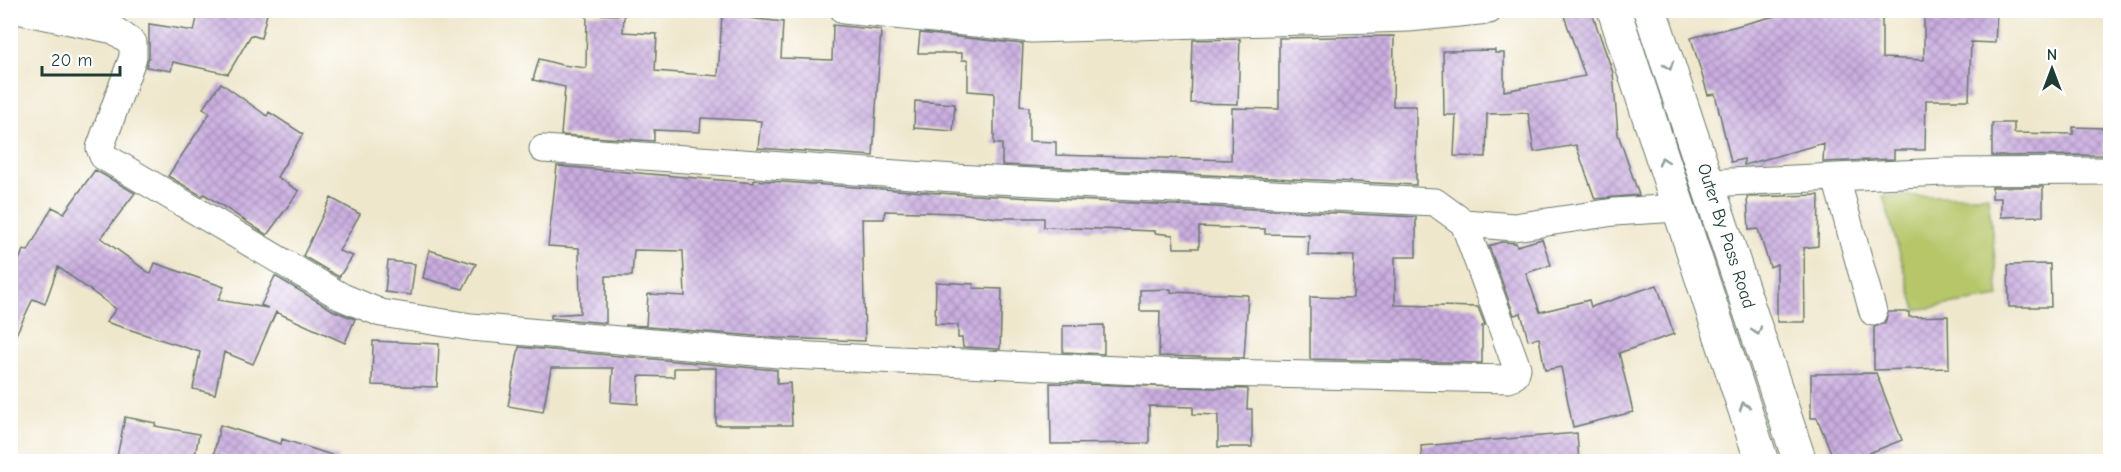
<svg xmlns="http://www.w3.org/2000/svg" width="2121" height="472" font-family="'Comic Neue',sans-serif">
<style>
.green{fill:#b6c669;stroke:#6a824e;stroke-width:1.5}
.building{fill:url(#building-cross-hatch)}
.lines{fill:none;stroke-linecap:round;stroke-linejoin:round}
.street-casing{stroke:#687869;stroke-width:29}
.primary-casing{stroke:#687869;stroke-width:35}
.street{stroke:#fff;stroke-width:27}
.primary{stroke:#fff;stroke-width:33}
.oneway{stroke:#8f9e9a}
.labels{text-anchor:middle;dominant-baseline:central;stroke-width:5;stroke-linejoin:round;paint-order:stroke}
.street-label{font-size:18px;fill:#1f3d34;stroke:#fff}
</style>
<defs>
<pattern id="building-cross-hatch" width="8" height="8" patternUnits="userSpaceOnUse" patternTransform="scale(1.5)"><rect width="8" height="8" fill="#caade0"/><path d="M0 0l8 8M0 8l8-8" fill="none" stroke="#a38eb6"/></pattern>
</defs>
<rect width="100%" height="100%" fill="#fff"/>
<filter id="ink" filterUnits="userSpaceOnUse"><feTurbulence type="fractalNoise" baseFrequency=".0167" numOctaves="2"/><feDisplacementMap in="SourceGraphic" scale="12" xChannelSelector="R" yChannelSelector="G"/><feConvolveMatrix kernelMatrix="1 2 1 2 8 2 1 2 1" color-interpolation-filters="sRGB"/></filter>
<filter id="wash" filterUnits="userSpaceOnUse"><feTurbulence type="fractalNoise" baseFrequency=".008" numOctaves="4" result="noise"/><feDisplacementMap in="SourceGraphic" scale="24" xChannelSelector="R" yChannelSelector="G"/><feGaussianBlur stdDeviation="1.35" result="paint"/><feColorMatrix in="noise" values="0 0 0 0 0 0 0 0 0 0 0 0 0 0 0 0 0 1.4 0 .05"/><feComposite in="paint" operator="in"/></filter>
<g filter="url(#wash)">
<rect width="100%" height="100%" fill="#efe7cc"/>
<!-- green -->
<path class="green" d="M 1883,196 L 1988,196 L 1999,297 L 1916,310 Z"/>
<g id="blocks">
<!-- building -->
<path class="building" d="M 199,10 L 268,10 L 261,38 L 251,35 L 228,74 L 173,62 L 171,71 L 146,67 L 149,57 L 149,24 L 194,31 Z
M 1562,10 L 1591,10 L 1613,73 L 1618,134 L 1639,195 L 1595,199 L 1576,145 L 1534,152 L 1528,113 L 1487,114 L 1486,157 L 1454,156 L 1456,115 L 1444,115 L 1443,51 L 1495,50 L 1495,53 L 1504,53 L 1504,91 L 1585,76 Z
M 1798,10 L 1848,10 L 1847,17 L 1882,17 L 1882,58 L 1924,60 L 1924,10 L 1997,12 L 1995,43 L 1971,42 L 1969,100 L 1926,100 L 1925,150 L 1894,150 L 1894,159 L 1823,162 L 1824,143 L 1744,165 L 1744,159 L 1731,162 L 1715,94 L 1708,95 L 1691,38 Z
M 587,14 L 624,15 L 623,32 L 657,34 L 655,71 L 718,76 L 722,15 L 783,22 L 781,58 L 832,60 L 833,25 L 881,30 L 873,156 L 758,148 L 761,121 L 701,118 L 700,132 L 654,130 L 654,141 L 561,135 L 565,87 L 533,80 L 539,59 L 562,65 L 586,68 Z
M 920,33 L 1023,44 L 1020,106 L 1029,107 L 1029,141 L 1056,142 L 1056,155 L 1231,160 L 1232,108 L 1279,109 L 1279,38 L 1394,36 L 1393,106 L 1416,106 L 1416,185 L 1002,165 L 1002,144 L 994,144 L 994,93 L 968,91 L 968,60 L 962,60 L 962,53 L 918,53 Z
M 1240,39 L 1238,104 L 1191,103 L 1193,40 Z
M 221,83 L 267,116 L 269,112 L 303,134 L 277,177 L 299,191 L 267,235 L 204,194 L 202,196 L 168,176 L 210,113 L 203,108 Z
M 915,101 L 955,104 L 953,131 L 914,128 Z
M 1992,123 L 2014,123 L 2014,133 L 2073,134 L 2073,127 L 2104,128 L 2104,155 L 1992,156 Z
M 557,166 L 754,183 L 754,180 L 953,194 L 1416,217 L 1416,257 L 1395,257 L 1395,305 L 1478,307 L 1485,325 L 1482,326 L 1482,363 L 1310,359 L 1310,297 L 1353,298 L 1354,256 L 1308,255 L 1309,235 L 1265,234 L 1265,229 L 1199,227 L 1199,248 L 1174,248 L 1173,235 L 1155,233 L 1155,231 L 1044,227 L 1044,218 L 999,218 L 957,213 L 885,211 L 884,219 L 862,219 L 865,341 L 777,338 L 625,325 L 646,326 L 648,294 L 685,296 L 683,251 L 634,250 L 632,276 L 606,276 L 606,323 L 551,318 L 551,315 L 580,313 L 579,248 L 548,246 Z
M 95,170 L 135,193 L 101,238 L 151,274 L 155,263 L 224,287 L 218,300 L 268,308 L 261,305 L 275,276 L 334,311 L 355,319 L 345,343 L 276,312 L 253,364 L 224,352 L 215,394 L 193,389 L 200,352 L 106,322 L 116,309 L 58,267 L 45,304 L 33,299 L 10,347 L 10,284 L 23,250 L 28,251 L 52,207 L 64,213 Z
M 1992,187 L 2043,187 L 2043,216 L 2001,217 L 2001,198 L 1992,198 Z
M 1819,195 L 1818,246 L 1804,248 L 1805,322 L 1777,322 L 1777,264 L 1770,267 L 1758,229 L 1749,230 L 1747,197 Z
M 331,198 L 360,214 L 339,251 L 353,256 L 339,277 L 303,256 Z
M 1542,239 L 1551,265 L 1526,273 L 1540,312 L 1589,300 L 1591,307 L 1657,285 L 1674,334 L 1619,353 L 1633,412 L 1573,427 L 1561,367 L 1545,370 L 1539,338 L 1528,340 L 1521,313 L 1514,315 L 1489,246 L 1501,242 L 1516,243 L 1517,246 Z
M 429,250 L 476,264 L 463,289 L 423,278 Z
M 388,261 L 415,264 L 411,295 L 385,292 Z
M 2050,264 L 2051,307 L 2009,307 L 2008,265 Z
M 936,282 L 974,284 L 973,288 L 1002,289 L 1000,349 L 963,347 L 962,338 L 958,338 L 958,325 L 935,324 Z
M 1171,289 L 1171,292 L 1248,295 L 1244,358 L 1159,356 L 1160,311 L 1140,311 L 1140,290 Z
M 1888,312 L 1909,312 L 1909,317 L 1948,316 L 1949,368 L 1874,370 L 1874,327 L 1885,323 Z
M 1104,325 L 1104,354 L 1063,352 L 1063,326 Z
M 373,341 L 439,344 L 437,387 L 372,385 Z
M 519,347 L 777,370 L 777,384 L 790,383 L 792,425 L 716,425 L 716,368 L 674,368 L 674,377 L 639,376 L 638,404 L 611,402 L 613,368 L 551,368 L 543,412 L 508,406 Z
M 1876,373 L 1902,440 L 1846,462 L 1835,462 L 1817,418 L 1811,418 L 1811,374 Z
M 1050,383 L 1248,389 L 1247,409 L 1252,409 L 1252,447 L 1218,447 L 1218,415 L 1193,414 L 1193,407 L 1149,406 L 1149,443 L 1051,444 Z
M 125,417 L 156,423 L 155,426 L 199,434 L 194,462 L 116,462 Z
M 220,425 L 281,444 L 282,439 L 338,457 L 337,462 L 245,462 L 214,453 Z
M 1577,433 L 1579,462 L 1422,462 L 1421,446 Z"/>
</g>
</g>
<g filter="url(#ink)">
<use href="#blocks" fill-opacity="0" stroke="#687869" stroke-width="1.5"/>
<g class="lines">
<defs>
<path id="street" d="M 17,10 L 114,30 L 133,43 L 133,57 L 100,148 L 103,156 L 342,297 L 381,313 L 471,327 L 790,355 L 1162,372 L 1509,379 L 1515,375 L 1517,368 L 1464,223
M 844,10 L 1032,29 L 1409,18 L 1489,10
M 543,149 L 954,178 L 1435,202 L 1464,223 L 1514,227 L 1614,212 L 1678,208
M 1836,178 L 1873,312
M 1709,183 L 1944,172 L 2110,171"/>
<path id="primary" d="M 1614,10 L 1762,462
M 1650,10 L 1800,462"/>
</defs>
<!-- street casing -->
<use href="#street" class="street-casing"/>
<!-- primary casing -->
<use href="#primary" class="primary-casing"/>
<!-- street -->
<use href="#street" class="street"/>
<!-- primary -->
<use href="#primary" class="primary"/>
</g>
<!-- one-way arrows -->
<defs><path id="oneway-chevron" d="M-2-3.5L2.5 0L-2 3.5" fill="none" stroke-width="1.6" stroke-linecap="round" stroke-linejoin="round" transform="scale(1.5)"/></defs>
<g class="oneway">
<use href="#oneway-chevron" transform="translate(1669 66) rotate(71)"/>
<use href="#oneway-chevron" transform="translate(1663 161) rotate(-108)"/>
<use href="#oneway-chevron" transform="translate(1757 331) rotate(72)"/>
<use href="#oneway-chevron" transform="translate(1744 406) rotate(-108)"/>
</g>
</g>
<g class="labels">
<!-- street labels -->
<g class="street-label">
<text transform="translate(1726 236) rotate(72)">Outer By Pass Road</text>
</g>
</g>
<!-- margin -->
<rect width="2121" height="472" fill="none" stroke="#fff" stroke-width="36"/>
<!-- north arrow -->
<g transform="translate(2052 69)" stroke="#ffffff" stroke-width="4.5" paint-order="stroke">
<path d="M0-4.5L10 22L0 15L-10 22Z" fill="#1f3d34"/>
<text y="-9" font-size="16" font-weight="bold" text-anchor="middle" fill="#1f3d34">N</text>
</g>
<!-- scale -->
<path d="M42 66v9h78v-9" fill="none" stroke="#1f3d34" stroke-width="3"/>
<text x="51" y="66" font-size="18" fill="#1f3d34" stroke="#ffffff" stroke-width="4.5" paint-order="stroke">20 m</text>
</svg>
